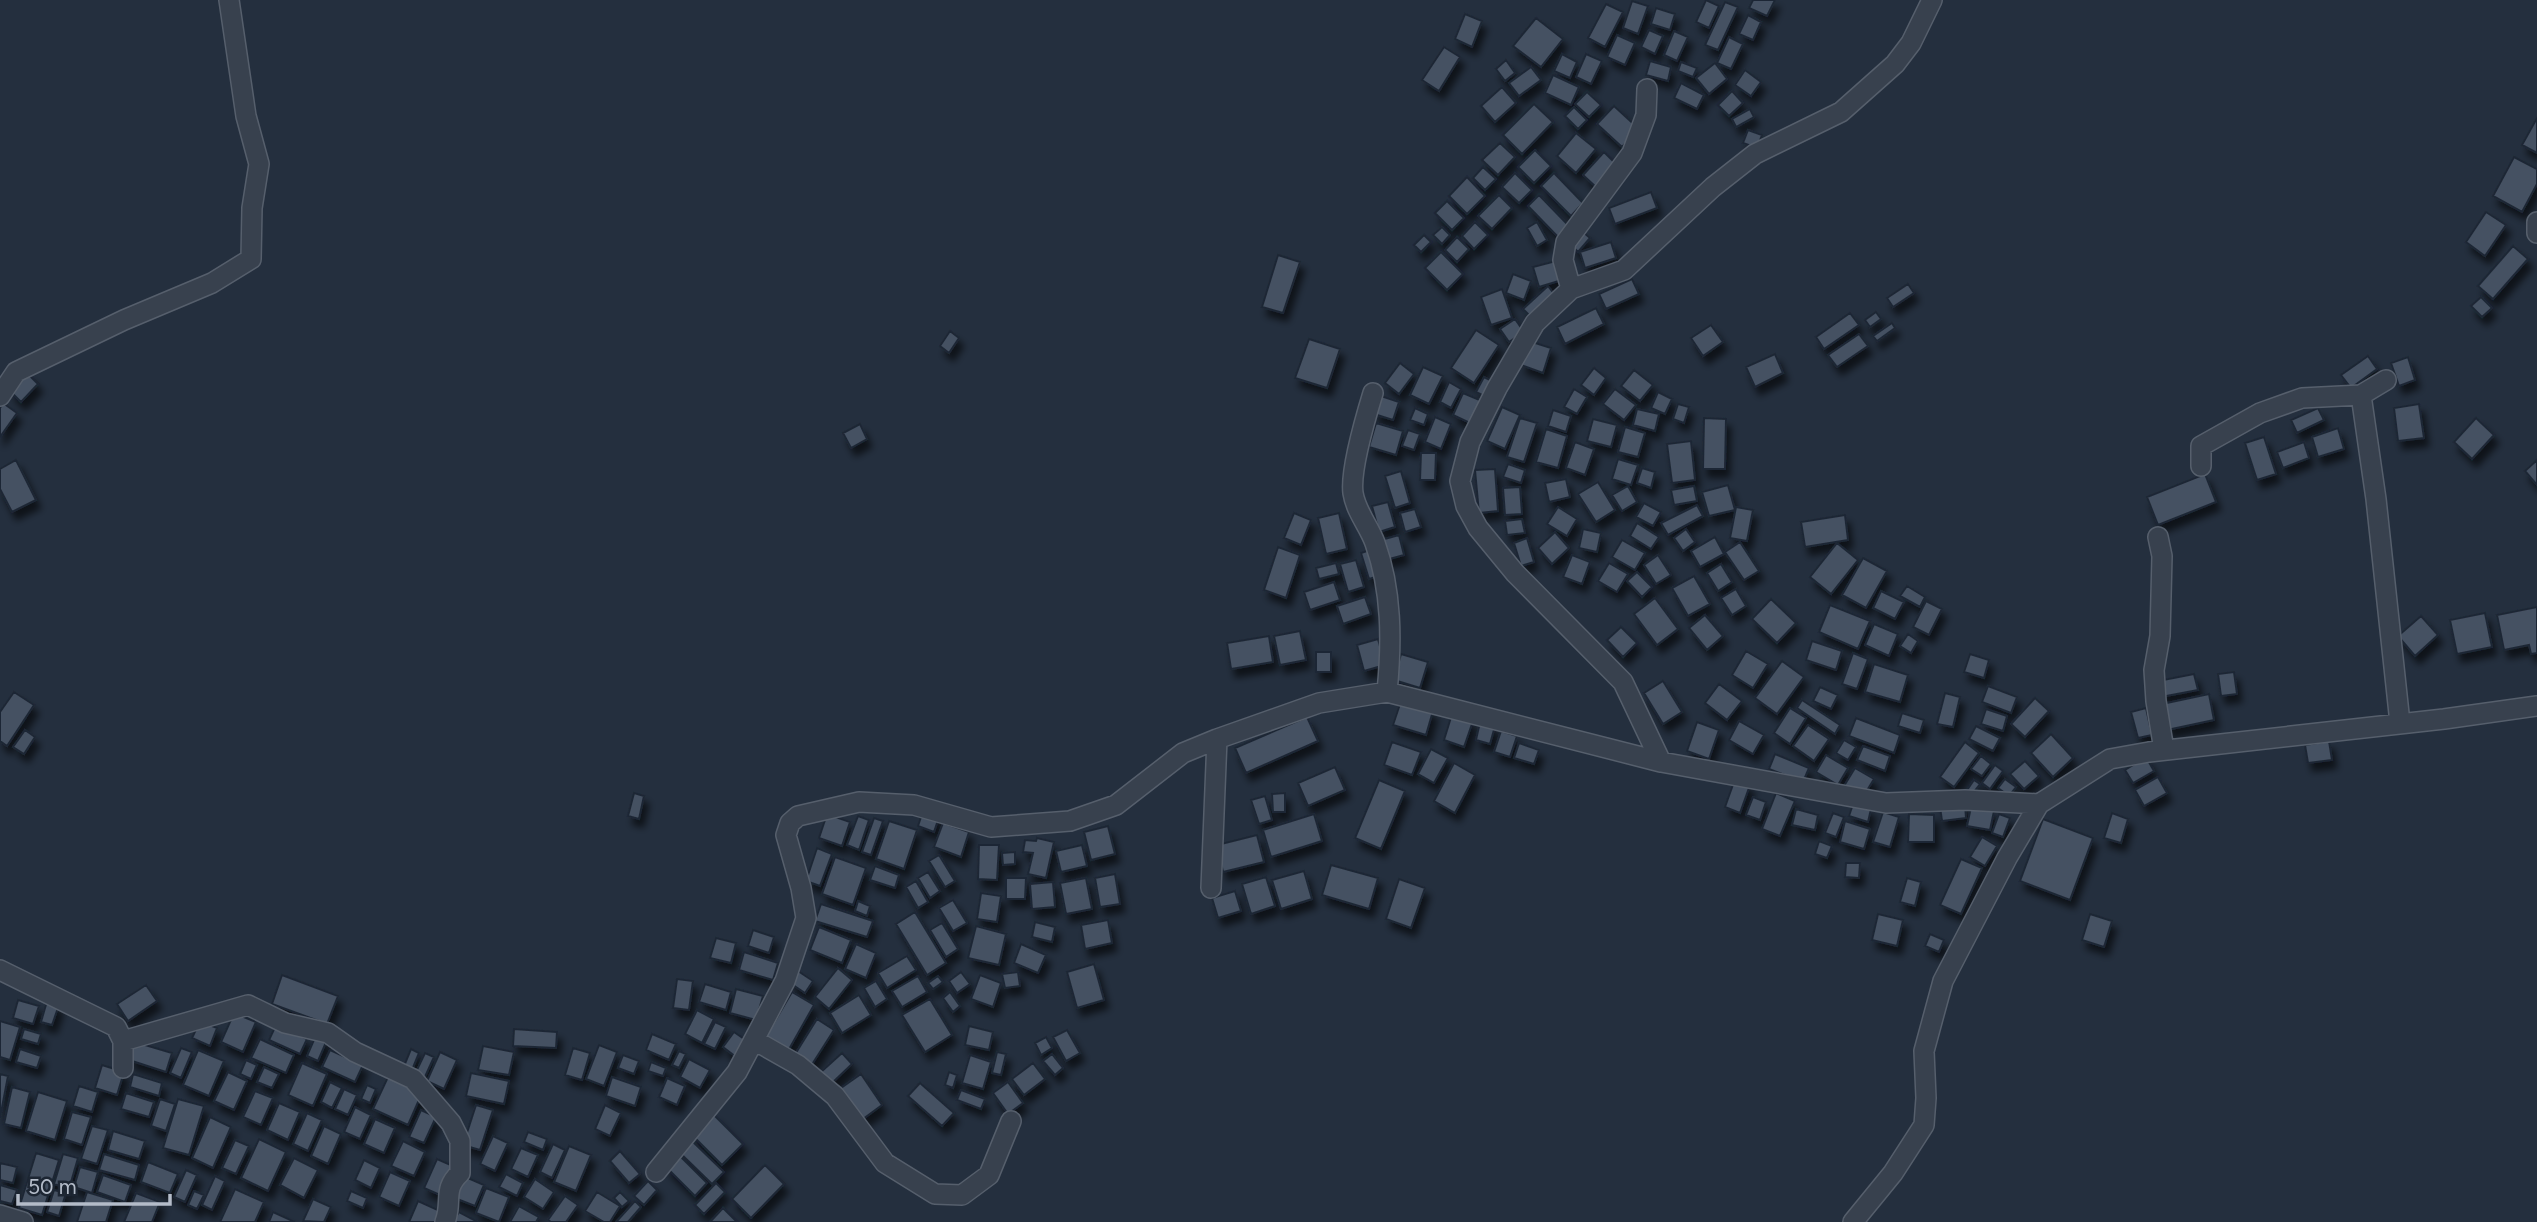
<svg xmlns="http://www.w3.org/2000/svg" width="2537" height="1222" font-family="Figtree,sans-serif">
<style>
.building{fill:#455162;stroke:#1f2835;stroke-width:2;filter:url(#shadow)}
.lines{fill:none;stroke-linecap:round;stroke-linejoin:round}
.minor-casing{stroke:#565f6c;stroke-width:22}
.minor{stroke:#38414e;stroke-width:19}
</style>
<defs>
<filter id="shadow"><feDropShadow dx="4.5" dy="8" stdDeviation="3.5" flood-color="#0009"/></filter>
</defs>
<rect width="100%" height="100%" fill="#242f3e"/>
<!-- building -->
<path class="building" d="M 1706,0 L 1719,6 L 1709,28 L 1696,22 Z
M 1753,0 L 1775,0 L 1767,16 L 1749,8 Z
M 1632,1 L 1648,6 L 1638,34 L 1623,28 Z
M 1725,2 L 1738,7 L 1718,50 L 1705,45 Z
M 1606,4 L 1623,12 L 1605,47 L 1588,38 Z
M 1656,8 L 1675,14 L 1670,30 L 1651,24 Z
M 1465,14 L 1482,21 L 1472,47 L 1455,39 Z
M 1748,15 L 1761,22 L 1753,40 L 1739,34 Z
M 1536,18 L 1563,39 L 1541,67 L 1513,46 Z
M 1649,30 L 1663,36 L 1655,54 L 1641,47 Z
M 1674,31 L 1688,37 L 1677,61 L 1664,55 Z
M 1617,35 L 1635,43 L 1625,65 L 1607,57 Z
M 1729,37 L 1743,44 L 1731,69 L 1717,63 Z
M 1444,47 L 1460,57 L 1439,91 L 1422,80 Z
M 1562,54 L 1577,62 L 1570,78 L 1554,71 Z
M 1586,54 L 1602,61 L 1591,84 L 1576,77 Z
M 1506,60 L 1515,73 L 1505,81 L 1496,69 Z
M 1650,61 L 1671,67 L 1668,81 L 1646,75 Z
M 1681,62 L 1697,68 L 1693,77 L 1678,71 Z
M 1715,63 L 1727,79 L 1709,94 L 1696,78 Z
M 1531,67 L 1541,80 L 1519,96 L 1509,83 Z
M 1745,70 L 1761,82 L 1751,96 L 1735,85 Z
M 1553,75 L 1579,87 L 1571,105 L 1545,93 Z
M 1681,83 L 1704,95 L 1697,109 L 1674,98 Z
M 1502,87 L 1516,103 L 1495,122 L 1481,106 Z
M 1732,91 L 1743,103 L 1729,116 L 1718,105 Z
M 1587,92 L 1601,105 L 1589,117 L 1575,104 Z
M 1534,104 L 1553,122 L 1522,154 L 1503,135 Z
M 1614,106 L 1639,129 L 1622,147 L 1597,124 Z
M 1574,107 L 1587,120 L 1578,129 L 1565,116 Z
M 1750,109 L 1754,117 L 1736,127 L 1732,119 Z
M 2537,118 L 2537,153 L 2522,145 Z
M 1748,130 L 1762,135 L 1757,148 L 1743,143 Z
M 1576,133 L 1596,149 L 1576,173 L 1557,156 Z
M 1500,143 L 1515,157 L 1498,175 L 1482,160 Z
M 1535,150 L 1551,166 L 1534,183 L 1518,167 Z
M 1604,152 L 1618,166 L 1597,188 L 1583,175 Z
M 2514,157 L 2537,169 L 2537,184 L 2522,212 L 2493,196 Z
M 1483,167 L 1496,179 L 1485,190 L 1473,178 Z
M 1515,173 L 1532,190 L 1519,203 L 1502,187 Z
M 1554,173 L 1583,203 L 1571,216 L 1541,186 Z
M 1467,177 L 1485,196 L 1467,214 L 1449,196 Z
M 1651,192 L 1657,208 L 1615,224 L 1609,208 Z
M 1499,195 L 1512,208 L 1492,229 L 1478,216 Z
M 1539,195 L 1570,227 L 1559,238 L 1528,206 Z
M 1447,201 L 1464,218 L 1452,230 L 1435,213 Z
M 2486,212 L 2506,225 L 2485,256 L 2466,242 Z
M 1475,222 L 1488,235 L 1474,249 L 1462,236 Z
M 1537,222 L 1547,240 L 1537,246 L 1527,228 Z
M 1442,227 L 1450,235 L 1442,244 L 1433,235 Z
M 1583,232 L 1590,238 L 1578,252 L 1571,245 Z
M 1424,235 L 1431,242 L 1421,252 L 1414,245 Z
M 1457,237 L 1469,249 L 1457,262 L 1445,250 Z
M 1611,242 L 1616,258 L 1585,268 L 1580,252 Z
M 2513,246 L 2528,259 L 2493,299 L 2478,286 Z
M 1441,252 L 1463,274 L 1447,290 L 1425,268 Z
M 1278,255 L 1300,262 L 1283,313 L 1262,307 Z
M 1556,261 L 1562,280 L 1539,287 L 1533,267 Z
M 1513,274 L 1531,281 L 1524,300 L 1506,293 Z
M 1632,279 L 1639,294 L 1606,309 L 1599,294 Z
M 1908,284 L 1914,293 L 1893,307 L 1887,298 Z
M 1548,286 L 1555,295 L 1531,317 L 1523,309 Z
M 1502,289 L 1512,318 L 1491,325 L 1481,297 Z
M 2481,297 L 2492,308 L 2482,317 L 2471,306 Z
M 1596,308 L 1604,324 L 1565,344 L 1557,327 Z
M 1876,312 L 1881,319 L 1870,327 L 1865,320 Z
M 1850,313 L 1859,325 L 1824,349 L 1816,337 Z
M 1515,319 L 1524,332 L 1509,342 L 1500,329 Z
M 1892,323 L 1895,328 L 1877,341 L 1873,336 Z
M 1711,325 L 1723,342 L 1703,356 L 1691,338 Z
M 1476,330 L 1499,345 L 1474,383 L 1451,368 Z
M 950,331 L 959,338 L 949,353 L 940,346 Z
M 1859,334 L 1868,346 L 1837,367 L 1828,355 Z
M 1309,339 L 1340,349 L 1327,388 L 1295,378 Z
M 1529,341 L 1551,348 L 1543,373 L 1521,365 Z
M 1775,354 L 1783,373 L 1755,387 L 1746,367 Z
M 2368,356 L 2377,369 L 2351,388 L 2341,375 Z
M 2408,357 L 2415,380 L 2399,386 L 2391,363 Z
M 1400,363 L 1414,374 L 1399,394 L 1385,383 Z
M 1423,367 L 1443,376 L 1429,404 L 1410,395 Z
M 1594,368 L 1606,378 L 1594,395 L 1581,385 Z
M 1634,370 L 1653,385 L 1640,401 L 1621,386 Z
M 27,373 L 38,384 L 21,402 L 10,391 Z
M 1484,377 L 1494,382 L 1486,397 L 1476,392 Z
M 1449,382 L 1461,389 L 1451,408 L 1440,402 Z
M 1574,389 L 1587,397 L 1577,414 L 1564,407 Z
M 1615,389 L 1636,405 L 1624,420 L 1603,404 Z
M 1658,392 L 1672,399 L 1665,414 L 1651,408 Z
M 1463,393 L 1482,401 L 1472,424 L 1453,415 Z
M 1381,396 L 1399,402 L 1393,420 L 1374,414 Z
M 3,403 L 17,413 L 0,437 L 0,408 Z
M 1678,404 L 1689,407 L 1684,423 L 1673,419 Z
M 2419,404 L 2424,438 L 2398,441 L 2394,408 Z
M 1502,407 L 1520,415 L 1505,449 L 1487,441 Z
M 1415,408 L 1428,414 L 1424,425 L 1410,420 Z
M 2318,408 L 2324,420 L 2297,433 L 2291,420 Z
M 1637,409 L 1659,414 L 1655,431 L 1633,425 Z
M 1553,410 L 1571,416 L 1566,432 L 1548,426 Z
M 1435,417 L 1451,424 L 1441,449 L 1425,442 Z
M 1520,418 L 1537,423 L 1524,462 L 1507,457 Z
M 1704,418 L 1726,419 L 1725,469 L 1703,469 Z
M 2476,418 L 2494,435 L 2472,459 L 2454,442 Z
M 1593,419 L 1617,425 L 1611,447 L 1587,441 Z
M 1376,423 L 1403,431 L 1396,455 L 1369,447 Z
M 860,424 L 867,439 L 851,448 L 843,433 Z
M 1625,427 L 1645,433 L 1638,457 L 1618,452 Z
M 2338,428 L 2344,449 L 2318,457 L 2312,437 Z
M 1546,429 L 1567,436 L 1558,468 L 1536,462 Z
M 1408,430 L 1420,434 L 1414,450 L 1402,446 Z
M 2264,437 L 2276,474 L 2257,480 L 2245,443 Z
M 1691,441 L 1695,480 L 1672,483 L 1667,444 Z
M 1575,442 L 1594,449 L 1585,475 L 1566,468 Z
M 2304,442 L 2309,458 L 2283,468 L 2277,452 Z
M 1421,453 L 1436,453 L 1435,480 L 1420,480 Z
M 1618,459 L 1638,465 L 1631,485 L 1612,479 Z
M 16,460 L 36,500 L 12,512 L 0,489 L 0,469 Z
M 2537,460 L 2537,485 L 2525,471 Z
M 1508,464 L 1525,470 L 1521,483 L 1503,477 Z
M 1642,468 L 1655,472 L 1651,488 L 1637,483 Z
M 1495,469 L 1498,511 L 1479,513 L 1475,470 Z
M 1401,471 L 1410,503 L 1395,508 L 1385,476 Z
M 2205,474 L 2216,502 L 2158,525 L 2147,497 Z
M 1566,479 L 1570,497 L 1549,502 L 1545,483 Z
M 1598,482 L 1615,510 L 1596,522 L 1578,494 Z
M 1728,485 L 1735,510 L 1709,516 L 1702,492 Z
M 1628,486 L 1637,502 L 1622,511 L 1612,495 Z
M 1694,486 L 1697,501 L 1674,505 L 1671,490 Z
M 1520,487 L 1522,514 L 1505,515 L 1503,488 Z
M 1388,502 L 1395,527 L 1379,532 L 1372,506 Z
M 1644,503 L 1661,512 L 1653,526 L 1636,517 Z
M 1697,505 L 1703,516 L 1668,535 L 1661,523 Z
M 1558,507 L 1577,519 L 1567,536 L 1547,524 Z
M 1736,507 L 1753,510 L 1747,541 L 1730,538 Z
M 1415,509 L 1421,527 L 1405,532 L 1400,513 Z
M 1294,513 L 1311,520 L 1301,545 L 1284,538 Z
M 1339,513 L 1347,549 L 1326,554 L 1318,518 Z
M 1845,515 L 1848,540 L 1805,547 L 1801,522 Z
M 1522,519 L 1525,533 L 1507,535 L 1505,521 Z
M 1637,523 L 1659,537 L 1651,549 L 1630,536 Z
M 1583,529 L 1601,533 L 1597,552 L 1579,548 Z
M 1686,529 L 1695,542 L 1683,551 L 1674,538 Z
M 1555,532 L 1569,548 L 1552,564 L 1538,548 Z
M 1399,535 L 1404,555 L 1386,560 L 1381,540 Z
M 1715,537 L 1724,554 L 1700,567 L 1691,551 Z
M 1527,538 L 1534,562 L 1521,566 L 1514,543 Z
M 1622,540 L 1645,553 L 1635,570 L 1612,557 Z
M 1740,542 L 1759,571 L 1744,580 L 1725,552 Z
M 1837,543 L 1858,560 L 1831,594 L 1810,577 Z
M 1278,547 L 1300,555 L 1286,598 L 1264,590 Z
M 1373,549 L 1382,575 L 1369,579 L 1361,553 Z
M 1572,555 L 1590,562 L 1582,584 L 1563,577 Z
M 1658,555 L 1671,575 L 1656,584 L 1644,565 Z
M 1863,558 L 1887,571 L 1866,608 L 1842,595 Z
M 1356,560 L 1364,587 L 1348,592 L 1340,564 Z
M 1336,563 L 1339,574 L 1319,579 L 1316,568 Z
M 1609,563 L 1628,574 L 1617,592 L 1598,581 Z
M 1721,564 L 1732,582 L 1718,591 L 1707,573 Z
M 1637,572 L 1652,587 L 1642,597 L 1627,581 Z
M 1694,576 L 1710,604 L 1688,616 L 1672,588 Z
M 1334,582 L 1340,600 L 1310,610 L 1304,592 Z
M 1907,586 L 1925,597 L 1920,607 L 1900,596 Z
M 1736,589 L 1746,606 L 1732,615 L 1721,598 Z
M 1881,591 L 1904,602 L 1895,619 L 1873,608 Z
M 1365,597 L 1371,614 L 1343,624 L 1337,606 Z
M 1655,598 L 1678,629 L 1657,645 L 1634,614 Z
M 1771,599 L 1796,623 L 1777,643 L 1752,619 Z
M 1926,601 L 1942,609 L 1929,635 L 1913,627 Z
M 1830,605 L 1870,621 L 1858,649 L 1819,632 Z
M 2537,607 L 2537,653 L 2531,654 L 2529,645 L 2504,650 L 2497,615 Z
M 2485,613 L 2492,647 L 2457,654 L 2450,620 Z
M 1705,615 L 1723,636 L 1707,650 L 1689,628 Z
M 2421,616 L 2438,635 L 2415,656 L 2398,636 Z
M 1874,624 L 1898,634 L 1889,656 L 1865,645 Z
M 1621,627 L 1637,643 L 1623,657 L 1607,640 Z
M 1300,631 L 1306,660 L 1280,665 L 1274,636 Z
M 1908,634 L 1918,641 L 1911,653 L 1900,646 Z
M 1269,636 L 1273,662 L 1231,669 L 1227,643 Z
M 1378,639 L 1385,665 L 1364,671 L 1357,645 Z
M 1812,641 L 1842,651 L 1836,670 L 1806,660 Z
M 1746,651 L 1768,664 L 1753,688 L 1732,675 Z
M 1316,652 L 1331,652 L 1331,672 L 1316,672 Z
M 1853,653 L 1868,659 L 1857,689 L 1842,684 Z
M 1401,654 L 1428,662 L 1420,688 L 1394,680 Z
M 1970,654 L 1989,660 L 1984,678 L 1964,672 Z
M 1782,661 L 1804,677 L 1777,714 L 1755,698 Z
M 1874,664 L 1908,675 L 1900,702 L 1865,692 Z
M 2234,672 L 2237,694 L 2221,696 L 2218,674 Z
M 2194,674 L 2198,690 L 2161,697 L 2158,681 Z
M 1663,681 L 1682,712 L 1663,724 L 1644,693 Z
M 1719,684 L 1742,701 L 1727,720 L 1705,703 Z
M 1988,686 L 2017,697 L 2011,713 L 1982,702 Z
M 1820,687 L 1838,695 L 1831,709 L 1813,701 Z
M 14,692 L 34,705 L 7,746 L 0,741 L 0,712 Z
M 1945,693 L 1960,697 L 1953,727 L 1937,724 Z
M 2209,694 L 2214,720 L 2167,730 L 2162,704 Z
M 2035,698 L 2049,711 L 2025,737 L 2011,724 Z
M 1802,700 L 1840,725 L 1835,734 L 1797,708 Z
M 1401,701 L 1433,711 L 1426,735 L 1393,725 Z
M 1790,708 L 1806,718 L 1790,744 L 1774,733 Z
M 2146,708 L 2152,735 L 2138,738 L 2131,712 Z
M 1986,709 L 2007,716 L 2003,731 L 1981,724 Z
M 1902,713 L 1924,720 L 1920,733 L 1898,726 Z
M 1452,714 L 1473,721 L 1464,747 L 1444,740 Z
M 1307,717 L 1318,741 L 1246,773 L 1235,748 Z
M 1856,718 L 1900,735 L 1894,753 L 1849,736 Z
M 1739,721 L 1764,735 L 1753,754 L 1729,740 Z
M 1480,722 L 1495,726 L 1490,744 L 1476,740 Z
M 1697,722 L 1719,730 L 1709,759 L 1687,751 Z
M 1808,725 L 1829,739 L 1814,761 L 1793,746 Z
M 1976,726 L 2000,738 L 1993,751 L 1969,739 Z
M 25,730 L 35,737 L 24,754 L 13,747 Z
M 1501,731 L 1517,736 L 1510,757 L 1494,752 Z
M 2051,734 L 2073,758 L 2053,777 L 2031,753 Z
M 1844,740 L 1856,747 L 1848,760 L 1836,753 Z
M 2329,741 L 2332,760 L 2308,763 L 2305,745 Z
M 1392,742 L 1421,752 L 1412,775 L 1384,765 Z
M 1965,742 L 1979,753 L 1954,787 L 1940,777 Z
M 1519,743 L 1539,750 L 1534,764 L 1514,758 Z
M 1863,746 L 1890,756 L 1885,771 L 1857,760 Z
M 1431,749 L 1448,758 L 1434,783 L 1418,774 Z
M 1775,754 L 1809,768 L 1803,782 L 1769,769 Z
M 1826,755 L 1848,768 L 1838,785 L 1816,772 Z
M 1981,756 L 1991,764 L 1982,776 L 1971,769 Z
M 2146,757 L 2154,771 L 2133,783 L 2125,770 Z
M 2025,761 L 2039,776 L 2024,789 L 2010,774 Z
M 1454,763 L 1475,775 L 1455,813 L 1434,801 Z
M 1995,765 L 2003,771 L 1990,789 L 1982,783 Z
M 1335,767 L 1345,790 L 1308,806 L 1298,783 Z
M 1855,768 L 1874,779 L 1863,797 L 1844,786 Z
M 2158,777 L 2167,793 L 2144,806 L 2135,790 Z
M 1735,779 L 1750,785 L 1740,813 L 1725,807 Z
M 2005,779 L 2016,787 L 2009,796 L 1998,788 Z
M 1379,780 L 1405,791 L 1381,849 L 1355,838 Z
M 1974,780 L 1980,784 L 1970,797 L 1965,793 Z
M 634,793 L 644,796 L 639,819 L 628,816 Z
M 1285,793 L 1285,812 L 1273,812 L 1272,794 Z
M 1776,793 L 1795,801 L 1780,836 L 1762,829 Z
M 1265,796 L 1272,820 L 1259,824 L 1251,800 Z
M 1753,797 L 1766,802 L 1760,820 L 1746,815 Z
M 1853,804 L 1871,809 L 1868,822 L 1849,816 Z
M 1965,804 L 1966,818 L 1942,821 L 1940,807 Z
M 1971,807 L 1994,811 L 1990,830 L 1967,826 Z
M 1796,809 L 1818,815 L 1815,830 L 1792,825 Z
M 923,811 L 939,817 L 934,832 L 918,826 Z
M 1883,812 L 1899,817 L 1890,847 L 1873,842 Z
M 1833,813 L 1844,817 L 1836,837 L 1825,833 Z
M 2112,813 L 2128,819 L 2121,843 L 2104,838 Z
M 827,814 L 850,822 L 842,846 L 819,838 Z
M 1314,814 L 1322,841 L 1271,857 L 1263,830 Z
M 1909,814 L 1934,815 L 1934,842 L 1908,842 Z
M 1999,814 L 2010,818 L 2003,837 L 1992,833 Z
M 858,816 L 869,820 L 859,850 L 847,845 Z
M 874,818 L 883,821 L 871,855 L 862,852 Z
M 2043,819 L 2093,838 L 2070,900 L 2020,881 Z
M 889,821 L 917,830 L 904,869 L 876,859 Z
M 1845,821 L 1870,829 L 1864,849 L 1840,842 Z
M 943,823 L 969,832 L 961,857 L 934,847 Z
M 1108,826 L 1115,854 L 1091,860 L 1084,832 Z
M 1257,835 L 1264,862 L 1223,872 L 1217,845 Z
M 1982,837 L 1997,846 L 1985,866 L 1970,857 Z
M 1037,838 L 1054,842 L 1046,878 L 1028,874 L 1033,853 L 1023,852 L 1025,840 L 1036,841 Z
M 1819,841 L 1832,846 L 1827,858 L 1815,854 Z
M 979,845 L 999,845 L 997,880 L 978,879 Z
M 1082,845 L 1087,866 L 1061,872 L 1056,851 Z
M 817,848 L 832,854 L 820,886 L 806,881 Z
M 1015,852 L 1015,864 L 1003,865 L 1002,853 Z
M 939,855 L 955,881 L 945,887 L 929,861 Z
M 835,857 L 866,868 L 853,905 L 822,894 Z
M 1961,859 L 1982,868 L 1961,914 L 1940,905 Z
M 1846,863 L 1860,863 L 1859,878 L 1845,877 Z
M 1331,865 L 1378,878 L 1369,909 L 1322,895 Z
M 875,866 L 899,875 L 895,888 L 870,880 Z
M 1304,871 L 1312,899 L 1281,909 L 1272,880 Z
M 928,872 L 940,891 L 930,898 L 918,878 Z
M 1115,874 L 1120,904 L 1100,907 L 1095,878 Z
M 1266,877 L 1275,906 L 1251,914 L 1242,884 Z
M 1006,878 L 1026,878 L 1025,899 L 1006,899 Z
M 1086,878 L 1092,909 L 1066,914 L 1060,883 Z
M 1907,878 L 1921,882 L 1915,906 L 1900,902 Z
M 1399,879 L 1425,888 L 1411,928 L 1386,919 Z
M 916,881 L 928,902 L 918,908 L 906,887 Z
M 1053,882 L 1055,907 L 1032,909 L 1030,884 Z
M 1235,891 L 1241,911 L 1218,918 L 1212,898 Z
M 981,893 L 1001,896 L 997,922 L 977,919 Z
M 953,900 L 967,923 L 953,931 L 939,908 Z
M 858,901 L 870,906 L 867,916 L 855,911 Z
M 821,904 L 873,921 L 867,937 L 815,921 Z
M 915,912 L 946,963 L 927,975 L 896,924 Z
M 1878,914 L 1903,920 L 1897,946 L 1872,940 Z
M 2090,914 L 2112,921 L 2104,947 L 2082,940 Z
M 1108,920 L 1112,943 L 1085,949 L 1081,925 Z
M 1035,922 L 1055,927 L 1052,942 L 1032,937 Z
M 942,923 L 958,949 L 946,957 L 930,930 Z
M 976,926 L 1006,934 L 999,965 L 968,958 Z
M 819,927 L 851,940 L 842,963 L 810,950 Z
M 753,930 L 774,937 L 769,953 L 748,946 Z
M 1930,934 L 1944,940 L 1939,952 L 1925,946 Z
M 716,938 L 736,943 L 731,963 L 710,958 Z
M 856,944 L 876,953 L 866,978 L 845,969 Z
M 1021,944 L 1046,955 L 1038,973 L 1014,963 Z
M 744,952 L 778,963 L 773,980 L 739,970 Z
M 907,956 L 916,970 L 887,988 L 878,973 Z
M 1094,964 L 1104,1000 L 1077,1008 L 1067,972 Z
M 838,968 L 852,980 L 829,1009 L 815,997 Z
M 798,971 L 813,981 L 805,993 L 790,983 Z
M 961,972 L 970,984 L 957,993 L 949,981 Z
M 1018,972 L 1020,986 L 1005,988 L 1002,974 Z
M 282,975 L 338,996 L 327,1024 L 272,1004 Z
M 980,975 L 1001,983 L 993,1007 L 971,999 Z
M 918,976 L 927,992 L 902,1007 L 892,991 Z
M 938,976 L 943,982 L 933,989 L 928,983 Z
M 677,979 L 693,981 L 689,1010 L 673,1008 Z
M 876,981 L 887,999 L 875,1007 L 864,988 Z
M 705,984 L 731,992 L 726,1010 L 699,1002 Z
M 146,985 L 157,1001 L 128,1021 L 117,1004 Z
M 736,989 L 763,996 L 756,1020 L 730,1013 Z
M 792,992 L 814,1005 L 788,1051 L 765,1038 Z
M 950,992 L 960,1006 L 953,1012 L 943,998 Z
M 859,995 L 871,1015 L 842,1033 L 830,1013 Z
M 930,999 L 952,1035 L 925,1052 L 902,1015 Z
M 18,1000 L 39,1006 L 33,1024 L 13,1018 Z
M 47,1001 L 59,1005 L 52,1025 L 41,1022 Z
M 697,1010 L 714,1019 L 702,1043 L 685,1034 Z
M 234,1013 L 256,1022 L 243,1052 L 221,1042 Z
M 817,1019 L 834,1030 L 811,1066 L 794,1056 Z
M 0,1021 L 20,1027 L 10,1060 L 0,1057 Z
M 200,1021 L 217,1028 L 210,1046 L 192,1038 Z
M 715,1022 L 726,1027 L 715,1049 L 704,1044 Z
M 276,1025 L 307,1039 L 300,1054 L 269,1040 Z
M 969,1026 L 993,1032 L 989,1050 L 965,1045 Z
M 24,1029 L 41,1034 L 38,1044 L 21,1039 Z
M 514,1029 L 557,1032 L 556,1048 L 513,1046 Z
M 1067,1030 L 1080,1053 L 1066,1061 L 1053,1037 Z
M 734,1032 L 747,1041 L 736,1057 L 723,1047 Z
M 652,1034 L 676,1044 L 669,1060 L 646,1050 Z
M 316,1035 L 327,1040 L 318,1061 L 307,1056 Z
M 1046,1037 L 1052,1048 L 1041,1055 L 1035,1043 Z
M 260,1039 L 294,1055 L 286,1073 L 251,1058 Z
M 135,1042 L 172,1053 L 166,1072 L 129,1060 Z
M 599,1045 L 617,1052 L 604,1086 L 586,1079 Z
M 483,1046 L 514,1052 L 509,1075 L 478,1070 Z
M 181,1048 L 192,1052 L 181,1078 L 170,1073 Z
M 573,1048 L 590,1053 L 582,1080 L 565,1075 Z
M 20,1049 L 41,1056 L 37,1068 L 16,1062 Z
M 411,1049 L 419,1053 L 412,1070 L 404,1066 Z
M 198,1050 L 224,1061 L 209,1096 L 183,1085 Z
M 330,1050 L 363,1065 L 355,1082 L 322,1067 Z
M 679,1051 L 686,1054 L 679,1068 L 672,1065 Z
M 440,1052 L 457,1060 L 444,1089 L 427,1081 Z
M 997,1052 L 1006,1054 L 1001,1075 L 992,1073 Z
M 425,1053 L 434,1057 L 424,1079 L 415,1074 Z
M 842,1053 L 852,1064 L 831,1084 L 821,1072 Z
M 1052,1054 L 1063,1068 L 1055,1075 L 1043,1061 Z
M 623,1055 L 639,1061 L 634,1074 L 618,1068 Z
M 970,1055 L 991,1062 L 983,1089 L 962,1083 Z
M 689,1059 L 710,1070 L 700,1088 L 680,1077 Z
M 246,1060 L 257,1065 L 251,1079 L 240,1074 Z
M 651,1062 L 666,1068 L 663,1076 L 648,1071 Z
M 302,1063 L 327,1074 L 313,1106 L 288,1095 Z
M 1033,1063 L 1045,1079 L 1024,1095 L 1012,1079 Z
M 102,1065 L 124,1072 L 117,1095 L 95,1088 Z
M 264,1067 L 279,1074 L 272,1088 L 257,1082 Z
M 228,1072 L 247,1081 L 234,1110 L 214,1101 Z
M 949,1072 L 957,1075 L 953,1088 L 945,1085 Z
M 471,1073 L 509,1081 L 504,1104 L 466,1096 Z
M 0,1074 L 8,1076 L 0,1118 Z
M 133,1074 L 162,1083 L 159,1096 L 130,1087 Z
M 861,1074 L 882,1105 L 863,1119 L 841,1088 Z
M 388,1077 L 422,1093 L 408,1125 L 373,1109 Z
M 612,1077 L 641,1087 L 635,1106 L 606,1096 Z
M 667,1078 L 685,1086 L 677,1105 L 659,1097 Z
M 330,1082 L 342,1088 L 332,1108 L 321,1102 Z
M 1008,1082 L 1023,1103 L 1008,1114 L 993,1093 Z
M 920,1083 L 954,1113 L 942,1126 L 908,1096 Z
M 367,1085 L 376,1089 L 370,1103 L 361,1099 Z
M 79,1086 L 98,1092 L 92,1112 L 73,1106 Z
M 12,1087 L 30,1092 L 21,1128 L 4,1124 Z
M 344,1089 L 357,1095 L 348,1115 L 335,1109 Z
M 961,1090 L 985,1099 L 981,1109 L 957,1100 Z
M 255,1091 L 273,1098 L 261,1125 L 243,1117 Z
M 38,1092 L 67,1101 L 55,1140 L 26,1131 Z
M 126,1093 L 154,1102 L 149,1117 L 121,1109 Z
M 160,1099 L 175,1104 L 166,1131 L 151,1126 Z
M 178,1099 L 204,1106 L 189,1155 L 163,1148 Z
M 279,1103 L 300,1112 L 288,1140 L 267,1130 Z
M 476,1105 L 493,1110 L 480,1150 L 463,1145 Z
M 605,1105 L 621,1113 L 610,1136 L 595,1129 Z
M 355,1107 L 371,1115 L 360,1139 L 344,1132 Z
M 421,1110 L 436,1117 L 424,1143 L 409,1137 Z
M 72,1112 L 91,1117 L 82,1145 L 64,1139 Z
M 307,1113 L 322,1120 L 308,1151 L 293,1144 Z
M 713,1114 L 743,1144 L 722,1165 L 692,1135 Z
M 210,1117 L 231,1127 L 213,1168 L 192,1158 Z
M 375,1119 L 395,1128 L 384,1153 L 364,1144 Z
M 92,1126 L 108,1130 L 97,1164 L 81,1159 Z
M 324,1126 L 341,1134 L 328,1164 L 311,1156 Z
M 113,1131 L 145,1141 L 139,1159 L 108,1150 Z
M 528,1132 L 547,1139 L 543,1150 L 524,1142 Z
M 493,1136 L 508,1143 L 495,1171 L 480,1164 Z
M 259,1139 L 286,1152 L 268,1191 L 241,1178 Z
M 690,1139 L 724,1172 L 712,1184 L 678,1151 Z
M 235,1140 L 249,1146 L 236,1174 L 222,1168 Z
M 403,1141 L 425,1152 L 414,1176 L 391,1166 Z
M 553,1144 L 565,1150 L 552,1178 L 540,1172 Z
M 569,1146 L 591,1155 L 576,1191 L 554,1182 Z
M 521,1148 L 538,1155 L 528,1177 L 511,1169 Z
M 620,1151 L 640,1174 L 629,1183 L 610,1161 Z
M 36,1153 L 59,1160 L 42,1215 L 19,1208 Z
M 63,1154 L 78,1158 L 69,1189 L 54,1184 Z
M 104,1154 L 139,1165 L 135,1180 L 99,1170 Z
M 678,1154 L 707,1183 L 695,1196 L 666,1167 Z
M 294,1158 L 318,1170 L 304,1198 L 280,1185 Z
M 437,1159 L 453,1166 L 440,1195 L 424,1188 Z
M 364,1160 L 380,1168 L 371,1188 L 355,1180 Z
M 148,1162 L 178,1174 L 170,1193 L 141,1182 Z
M 0,1163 L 17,1167 L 13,1183 L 0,1180 Z
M 765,1165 L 784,1184 L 751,1218 L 732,1199 Z
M 80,1167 L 98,1172 L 92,1193 L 74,1187 Z
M 186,1170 L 197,1175 L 185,1202 L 174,1197 Z
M 390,1172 L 410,1181 L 399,1206 L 379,1197 Z
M 506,1174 L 523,1183 L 517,1196 L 499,1187 Z
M 103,1175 L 131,1185 L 125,1202 L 97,1192 Z
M 461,1175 L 484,1185 L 475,1206 L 452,1197 Z
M 215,1176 L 225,1181 L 212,1210 L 202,1205 Z
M 535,1179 L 554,1192 L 543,1209 L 524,1197 Z
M 648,1181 L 657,1190 L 644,1205 L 634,1196 Z
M 716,1183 L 725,1192 L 704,1214 L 695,1205 Z
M 0,1185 L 17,1190 L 12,1204 L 0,1201 Z
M 486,1188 L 509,1197 L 499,1222 L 476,1213 Z
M 235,1189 L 264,1202 L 255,1222 L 220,1222 Z
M 54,1190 L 66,1193 L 59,1216 L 47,1212 Z
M 194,1191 L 204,1195 L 197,1209 L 188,1205 Z
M 351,1191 L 367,1198 L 363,1208 L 347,1201 Z
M 87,1192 L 113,1200 L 106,1222 L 77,1222 Z
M 597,1192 L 620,1206 L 610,1222 L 604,1222 L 585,1211 Z
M 620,1192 L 629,1201 L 622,1207 L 614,1198 Z
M 136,1193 L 160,1202 L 152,1222 L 124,1222 Z
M 565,1196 L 578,1205 L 566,1222 L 551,1222 L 548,1220 Z
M 313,1199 L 331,1207 L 324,1222 L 303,1221 Z
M 418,1201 L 440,1211 L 435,1222 L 409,1222 Z
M 635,1201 L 641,1207 L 628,1222 L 616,1222 Z
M 519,1206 L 539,1217 L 536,1222 L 510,1222 Z
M 723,1208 L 737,1222 L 710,1222 Z
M 273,1212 L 295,1222 L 269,1222 Z
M 459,1212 L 478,1222 L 453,1222 Z"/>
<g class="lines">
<defs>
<path id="minor" d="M 1932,0 L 1911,43 L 1895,64 L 1841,112 L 1755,154 L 1713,187 L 1624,270 L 1571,289 L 1535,323 L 1497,388 L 1470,442 L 1460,481 L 1466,506 L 1478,528 L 1515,573 L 1623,682 L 1661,762 L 1886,803 L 1965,800 L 2039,804
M 2537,222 L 2537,233
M 1571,289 L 1563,260 L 1566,242 L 1632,153 L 1646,115 L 1647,89
M 1373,393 C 1366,416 1350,471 1353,493 C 1356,512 1369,526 1375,543 C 1392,591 1392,641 1387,692
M 2361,395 L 2376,499 L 2400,723
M 0,396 L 16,372 L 124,320 L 212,283 L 251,259 L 252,208 L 259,164 L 246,116 L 229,0
M 2201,466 L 2201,446 L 2260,413 L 2302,398 L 2361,395 L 2386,380
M 2158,537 L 2162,556 L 2160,636 L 2154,670 L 2156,701 L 2164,750
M 1211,888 L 1217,739
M 0,970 L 116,1027 L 123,1041 L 123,1068
M 754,1040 L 798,1065 L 835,1096 L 885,1163 L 935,1194 L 962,1195 L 989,1175 L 1011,1121
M 123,1041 L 248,1005 L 285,1023 L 328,1033 L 355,1052 L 413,1079 L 451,1123 L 460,1141 L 460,1173 C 442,1190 453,1201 445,1222
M 656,1172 L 737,1072 L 785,981 L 806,918 L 801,888 L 786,835 L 790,823 L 798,816 L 859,802 L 914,805 L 991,827 L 1070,821 L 1116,805 L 1183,753 L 1217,739 L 1319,703 L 1387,692 L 1661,762
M 0,1215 L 23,1222
M 1853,1222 L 1893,1173 L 1924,1125 L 1926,1098 L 1924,1051 L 1943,981 L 2007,858 L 2039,804 L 2110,759 L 2149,752 L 2444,719 L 2537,706"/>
</defs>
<!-- minor casing -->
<use href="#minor" class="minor-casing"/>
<!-- minor -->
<use href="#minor" class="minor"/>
</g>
<!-- scale -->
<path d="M18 1194v10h152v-10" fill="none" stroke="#b4bcc9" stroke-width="3.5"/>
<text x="28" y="1194" font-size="21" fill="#b4bcc9" stroke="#1d2633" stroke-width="5" paint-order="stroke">50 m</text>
</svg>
